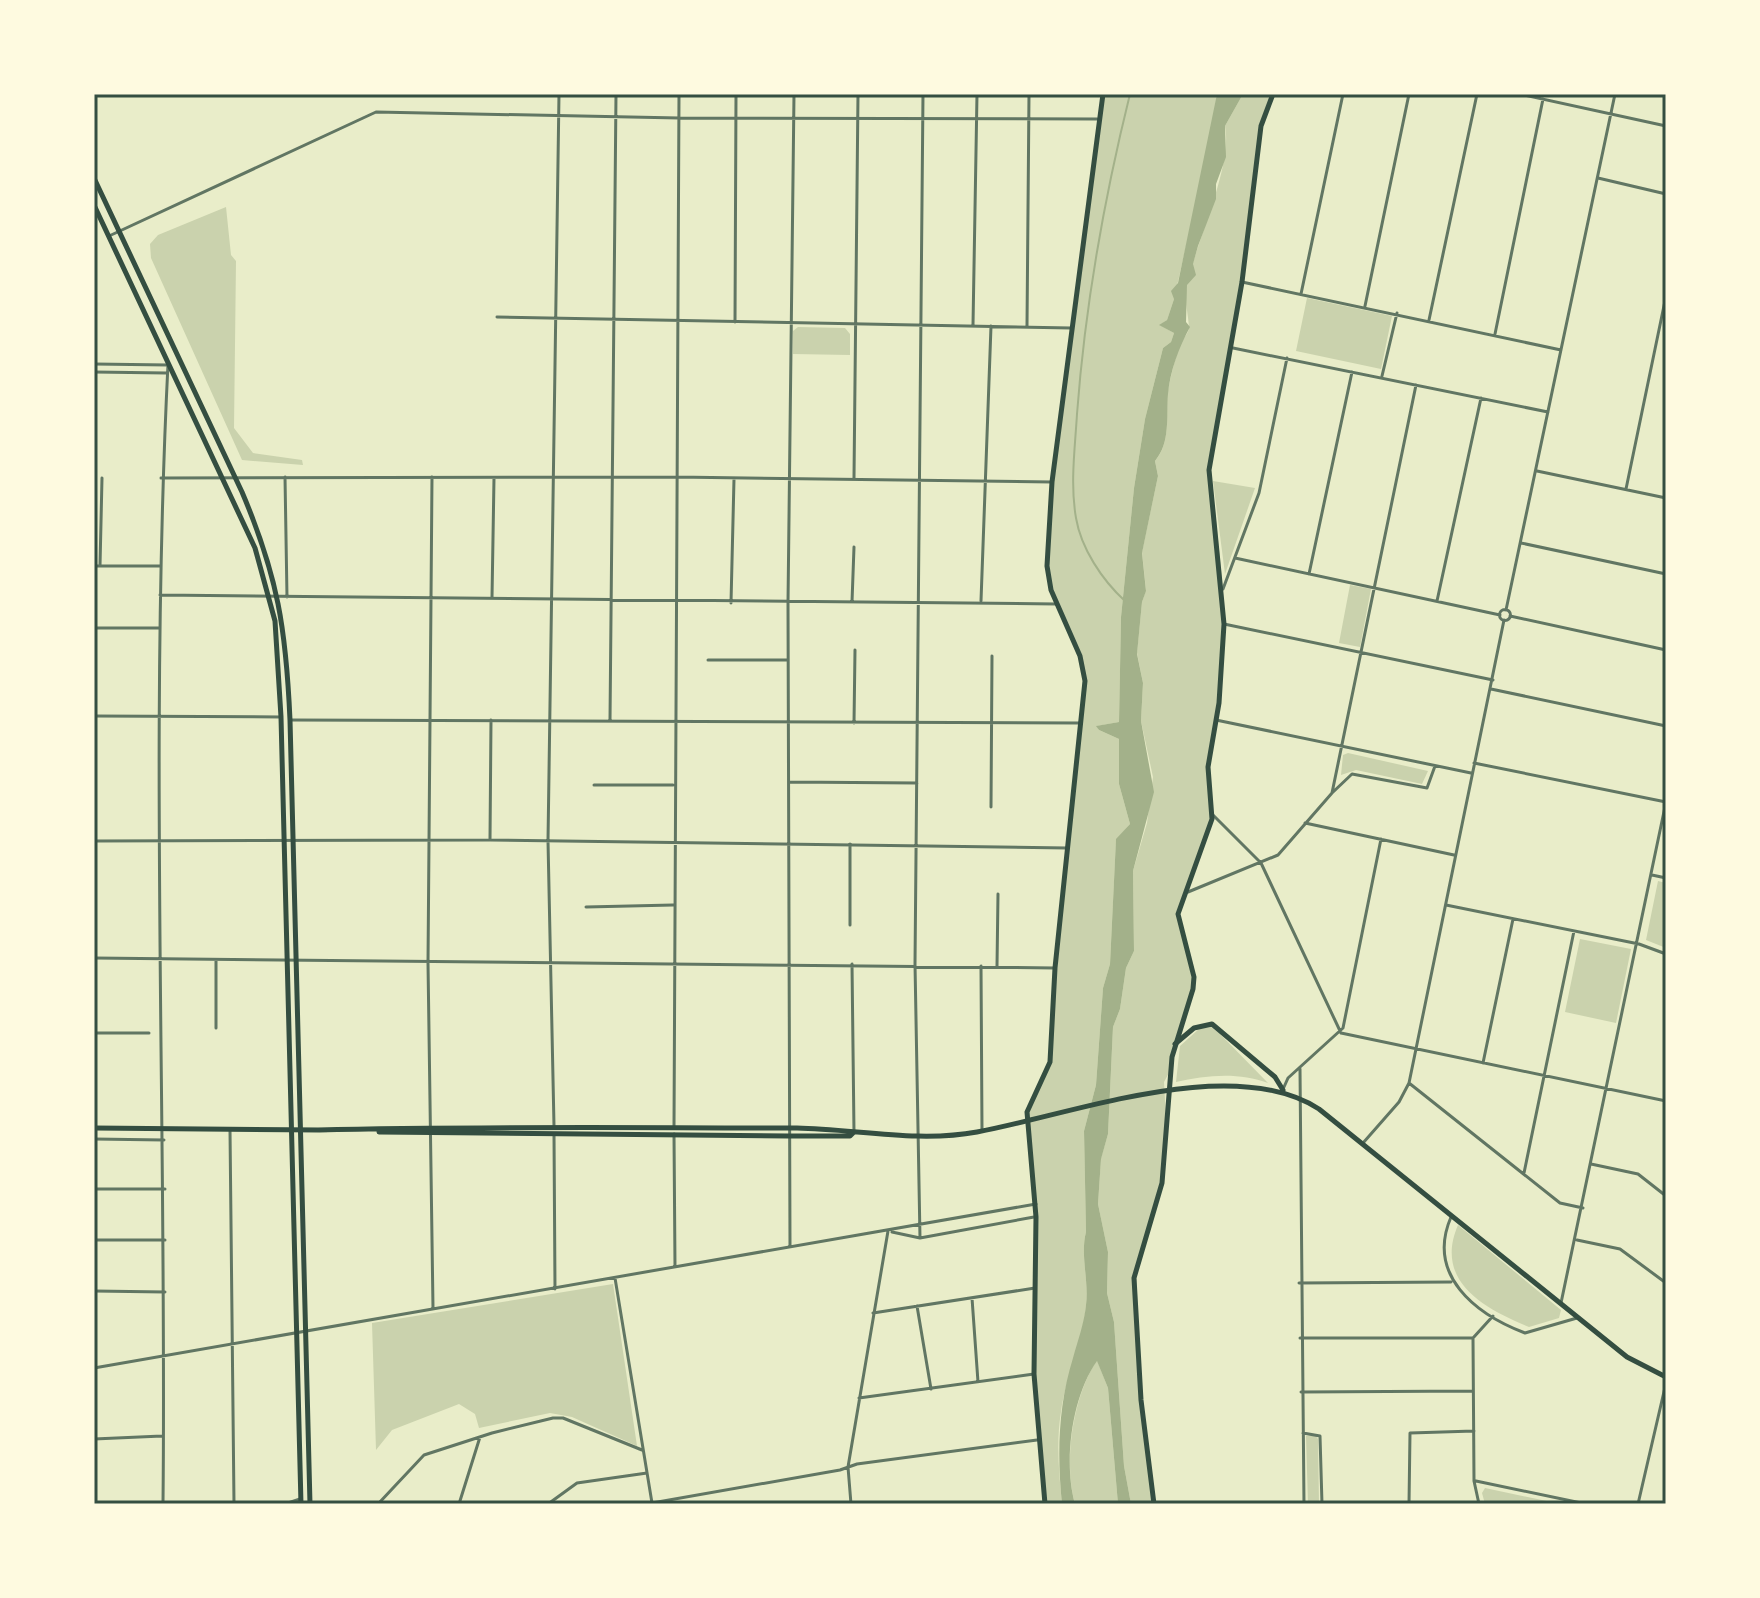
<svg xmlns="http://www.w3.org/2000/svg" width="1760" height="1598" font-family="'Playfair Display',serif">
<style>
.green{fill:#cad2ad}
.water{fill:#a3b18a}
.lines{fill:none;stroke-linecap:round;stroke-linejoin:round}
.stream{stroke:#a3b18a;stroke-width:2}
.minor{stroke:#617663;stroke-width:3}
.secondary{stroke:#344e41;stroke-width:5}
.primary{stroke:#344e41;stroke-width:5}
.neatline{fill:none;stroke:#344e41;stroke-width:3}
</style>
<rect width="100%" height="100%" fill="#e9edc9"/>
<!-- green -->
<path class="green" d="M 1103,94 L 1217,94 L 1211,137 L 1174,299 L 1167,320 L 1160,325 L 1174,333 L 1171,342 L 1163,348 L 1145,419 L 1134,488 L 1121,617 L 1119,722 L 1097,726 L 1099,730 L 1119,739 L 1119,784 L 1130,824 L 1116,840 L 1110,964 L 1103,988 L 1096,1085 L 1084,1131 L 1086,1232 C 1080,1255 1089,1280 1086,1305 C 1083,1341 1066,1375 1061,1412 C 1056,1442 1059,1474 1062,1504 L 1045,1504 L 1034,1374 L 1036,1217 L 1027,1112 L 1048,1070 L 1084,668 L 1048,577 L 1052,482 Z
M 1243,94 L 1273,94 L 1264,115 L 1242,282 L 1210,461 L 1223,589 L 1219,703 L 1208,762 L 1213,814 L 1179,910 L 1194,977 L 1170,1071 L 1164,1082 L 1167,1139 L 1162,1183 L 1136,1267 L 1141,1400 L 1154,1504 L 1131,1504 L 1124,1466 L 1114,1322 L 1107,1293 L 1108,1252 L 1098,1204 L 1101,1158 L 1108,1134 L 1113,1027 L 1120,1009 L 1126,968 L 1134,951 L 1133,871 L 1147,823 L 1153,777 L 1141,721 L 1143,683 L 1137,653 L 1142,602 L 1146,590 L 1142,552 L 1158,476 L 1155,461 C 1172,441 1165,415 1168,390 C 1171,376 1175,357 1181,343 C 1183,339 1190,331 1189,327 C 1188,313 1184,300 1187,285 C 1196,242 1233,166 1225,126 Z
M 226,207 L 231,255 L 236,261 L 234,428 L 253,453 L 302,460 L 303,465 L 242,460 L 151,258 L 150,244 L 158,235 Z
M 1307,298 L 1392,316 L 1381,369 L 1296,351 Z
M 798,327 L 845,328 L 850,334 L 850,355 L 793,354 L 793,331 Z
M 1213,481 L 1255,488 L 1225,574 Z
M 1350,585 L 1371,589 L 1360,647 L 1339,643 Z
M 1348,753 L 1428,771 L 1422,784 L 1356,770 L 1341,775 L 1343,755 Z
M 1658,881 L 1666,883 L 1666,948 L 1646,940 Z
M 1580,939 L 1631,949 L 1616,1023 L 1565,1012 Z
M 1211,1027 L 1219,1033 L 1268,1083 C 1239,1072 1206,1075 1176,1082 L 1180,1046 L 1200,1028 Z
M 1458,1225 L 1561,1310 L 1559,1318 L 1529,1327 C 1483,1308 1434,1281 1458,1225 Z
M 613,1284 L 637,1446 L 572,1417 L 550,1413 L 479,1428 L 475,1414 L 459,1404 L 392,1430 L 376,1450 L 372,1323 Z
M 1097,1360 L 1108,1388 L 1118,1504 L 1075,1504 C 1063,1462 1073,1396 1097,1360 Z
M 1315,1435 L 1318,1439 L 1319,1504 L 1308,1504 L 1306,1436 Z
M 1485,1488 L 1561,1504 L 1485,1504 L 1482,1493 Z"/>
<!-- water -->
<path class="water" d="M 1217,94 L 1243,94 L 1225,126 L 1226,157 L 1216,184 L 1216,199 L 1198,246 L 1193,264 L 1196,275 L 1187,285 L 1186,322 L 1190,327 C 1179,347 1170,371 1168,394 C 1166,417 1171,442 1155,461 L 1158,476 L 1142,553 L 1146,591 L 1142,602 L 1137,654 L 1143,683 L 1141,721 L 1154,792 L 1133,871 L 1134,951 L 1126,968 L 1120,1009 L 1113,1027 L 1108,1134 L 1101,1159 L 1098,1204 L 1108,1252 L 1107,1293 L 1114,1322 L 1124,1466 L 1131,1504 L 1118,1504 L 1108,1388 L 1097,1361 C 1072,1396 1063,1462 1075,1504 L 1062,1504 C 1057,1455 1058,1406 1073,1358 C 1078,1340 1084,1324 1086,1305 C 1089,1280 1080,1255 1086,1232 L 1084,1131 L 1096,1085 L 1103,988 L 1110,964 L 1116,839 L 1130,824 L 1119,784 L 1119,739 L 1099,730 L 1096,726 L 1119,722 L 1121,617 L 1134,488 L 1145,419 L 1163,348 L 1171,342 L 1174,333 L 1159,325 L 1167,320 L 1174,299 L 1171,291 L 1178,283 L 1185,249 Z"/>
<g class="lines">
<!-- stream -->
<path class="stream" d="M 1125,601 C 1102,580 1081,548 1076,518 C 1070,484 1075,448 1077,414 C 1085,306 1104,199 1130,94"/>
<!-- minor -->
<path class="minor" d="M 1519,94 L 1666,126
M 1598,178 L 1666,194
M 109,236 L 376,112 L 679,118 L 1097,119
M 1242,282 L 1561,350
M 1301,294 L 1343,94
M 1365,306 L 1409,94
M 497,317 L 1071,328
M 1429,320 L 1477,94
M 735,322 L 736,94
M 973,325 L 977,94
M 1027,326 L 1029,94
M 1495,334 L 1543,99
M 1233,348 L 1548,412
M 94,364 L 168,365
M 94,372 L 166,373
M 1382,376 L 1397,313
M 1537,471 L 1666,498
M 285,477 L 287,597
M 432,477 L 428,963 L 433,1308
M 161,478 L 676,477 L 1052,482
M 854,478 L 858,94
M 1626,489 L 1666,296
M 1521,543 L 1666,574
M 1235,558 L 1500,615
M 94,566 L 160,566
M 100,566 L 102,478
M 1309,574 L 1352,372
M 1223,589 L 1259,493 L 1287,358
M 160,595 L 1056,604
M 492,598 L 494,478
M 981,601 L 991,326
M 1437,601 L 1481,398
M 852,602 L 854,547
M 731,603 L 734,479
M1499.5 615a5.5 5.5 0 1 1 11 0a5.5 5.5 0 1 1-11 0Z
M 1506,610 L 1615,94
M 1510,616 L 1666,650
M 1224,624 L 1493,680
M 94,628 L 159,628
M 708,660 L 788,660
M 1491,689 L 1666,726
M 94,716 L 281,717
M 290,720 L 1079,723
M 1216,720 L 1471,773
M 610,721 L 616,94
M 854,723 L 855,650
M 1474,763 L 1666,802
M 789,782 L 917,783
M 594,785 L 673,785
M 1332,793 L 1352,774 L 1427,788 L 1435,766
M 991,807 L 992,656
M 1213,815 L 1261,863 L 1341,1033
M 1305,823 L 1454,855
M 490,840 L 491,720
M 94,841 L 490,840 L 1067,848
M 1652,875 L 1666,878
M 1188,892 L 1278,855 L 1332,793 L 1416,385
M 1446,905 L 1639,944 L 1666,954
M 586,907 L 673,905
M 850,925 L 850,844
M 94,958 L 1055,968
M 216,960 L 216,1028
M 852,964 L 854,1132
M 981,966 L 982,1130
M 997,966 L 998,894
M 94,1033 L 149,1033
M 1341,1033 L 1666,1101
M 1483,1063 L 1513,919
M 1300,1069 L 1304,1504
M 1409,1083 L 1560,1203 L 1583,1208
M 1284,1087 L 1288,1078 L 1343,1028 L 1381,839
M 554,1126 L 548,841 L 559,94
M 674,1126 L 679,94
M 230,1130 L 234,1504
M 554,1134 L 555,1289
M 674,1134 L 675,1267
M 94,1139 L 164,1140
M 1363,1143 L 1399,1102 L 1409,1083 L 1504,620
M 1591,1164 L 1638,1174 L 1666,1196
M 1524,1173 L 1574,931
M 94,1189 L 165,1189
M 1451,1217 C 1426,1275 1475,1314 1525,1333 L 1577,1318
M 892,1232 L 920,1238 L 1034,1217
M 920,1238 L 915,964 L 923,94
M 94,1240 L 165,1240
M 1577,1240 L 1620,1249 L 1666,1283
M 790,1247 L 788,603 L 794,94
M 615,1278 L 652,1503
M 1299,1283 L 1451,1282
M 94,1291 L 165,1292
M 972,1298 L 978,1382
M 1561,1303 L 1666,802
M 917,1306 L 931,1389
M 873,1313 L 1035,1288
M 1300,1338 L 1472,1338
M 94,1368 L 1036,1204
M 1301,1392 L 1473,1391
M 859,1398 L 1034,1374
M 1303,1433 L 1320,1436 L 1322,1504
M 94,1439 L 162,1436
M 1476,1481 L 1586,1504
M 652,1503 L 840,1470 L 857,1464 L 1037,1440
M 163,1504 C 167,1124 149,744 168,364
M 285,1504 L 300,1499
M 378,1504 L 424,1455 L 492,1433 L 553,1418 L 563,1418 L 642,1450
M 459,1504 L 480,1437
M 548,1504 L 577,1483 L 647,1473
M 851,1504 L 848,1467 L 888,1231
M 1409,1504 L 1410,1433 L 1474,1431
M 1479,1504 L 1474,1481 L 1473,1338 L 1493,1316
M 1638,1504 L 1666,1383"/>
<!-- secondary -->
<path class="secondary" d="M 1175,1044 L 1194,1028 L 1212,1024 L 1275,1077 L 1283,1090
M 94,1128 L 321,1130
M 318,1130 C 478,1126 637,1128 797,1128 C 855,1129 918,1143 977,1132 C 1074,1114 1232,1053 1319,1109 L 1627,1357 L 1666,1377
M 379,1132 L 788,1136 L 850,1136 L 854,1132"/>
<!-- primary -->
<path class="primary" d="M 94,178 L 242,492 C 278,577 286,629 290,720 L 310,1504
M 94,205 L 255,548 L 275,621 L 281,717 L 301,1504
M 1045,1504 L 1034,1374 L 1036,1217 L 1027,1112 L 1050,1062 L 1055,968 L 1085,681 L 1080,656 L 1051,590 L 1047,566 L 1052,482 L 1103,94
M 1154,1504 L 1141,1400 L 1134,1278 L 1162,1183 L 1172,1057 L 1193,989 L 1194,977 L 1178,914 L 1212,819 L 1208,767 L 1219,703 L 1224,624 L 1209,470 L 1242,282 L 1261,126 L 1273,94"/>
</g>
<!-- border -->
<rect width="1760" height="1598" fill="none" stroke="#fefae0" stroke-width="192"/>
<rect x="96" y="96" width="1568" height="1406" class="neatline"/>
</svg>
